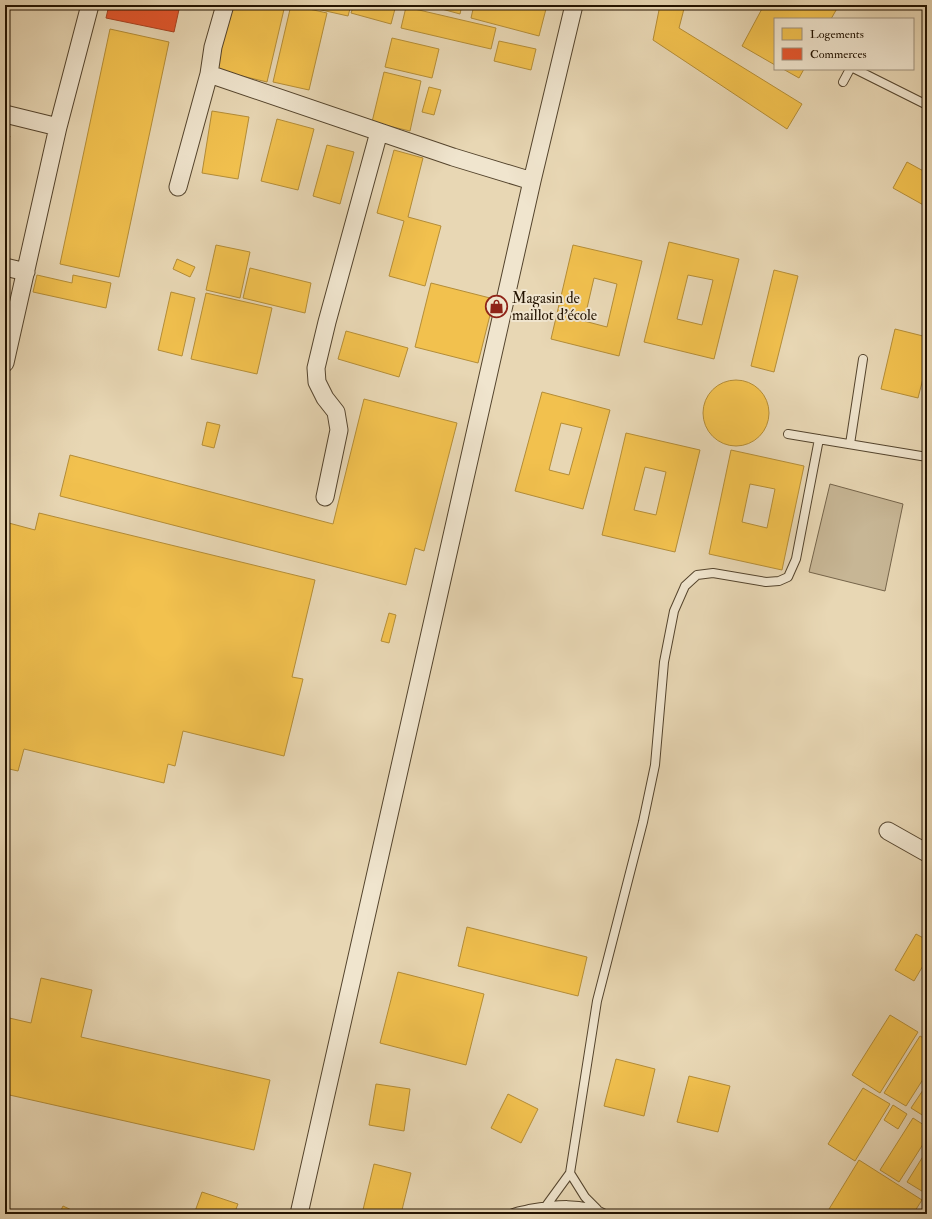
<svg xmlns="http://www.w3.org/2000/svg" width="932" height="1219" font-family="'IM FELL Double Pica',serif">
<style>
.green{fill:#c7b695;stroke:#75644a}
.homes{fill:#f2c14e;stroke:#b48d37;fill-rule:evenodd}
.shops{fill:#e4572e;stroke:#aa4320}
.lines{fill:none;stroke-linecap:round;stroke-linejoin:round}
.service-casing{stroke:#54442d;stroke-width:10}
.minor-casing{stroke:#54442d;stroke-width:19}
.service{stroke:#f0e5ce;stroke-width:8}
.minor{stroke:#f0e5ce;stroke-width:17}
.labels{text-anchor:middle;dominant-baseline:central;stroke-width:4;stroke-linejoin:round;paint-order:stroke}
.poi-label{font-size:15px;fill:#231300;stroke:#f0e5ce;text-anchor:start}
</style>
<rect width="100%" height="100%" fill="#e8d7b4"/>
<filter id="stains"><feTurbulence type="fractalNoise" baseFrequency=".005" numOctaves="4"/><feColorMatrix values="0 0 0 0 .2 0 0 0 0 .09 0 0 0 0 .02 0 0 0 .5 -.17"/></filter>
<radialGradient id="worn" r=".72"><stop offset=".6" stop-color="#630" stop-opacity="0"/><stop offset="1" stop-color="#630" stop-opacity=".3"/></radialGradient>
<!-- green -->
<path class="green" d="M 830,484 L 903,504 L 885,591 L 809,572 Z"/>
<!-- homes -->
<path class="homes" d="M 228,5 L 285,5 L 267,82 L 213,69 Z
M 291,5 L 327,13 L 309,90 L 273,82 Z
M 299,5 L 351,5 L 348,16 Z
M 354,5 L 396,5 L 391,24 L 351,13 Z
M 427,5 L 462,5 L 460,14 Z
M 474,5 L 547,5 L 539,36 L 471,18 Z
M 660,5 L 685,5 L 679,28 L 802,104 L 787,129 L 653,40 Z
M 764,5 L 839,5 L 831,19 L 775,19 L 775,65 L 742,46 Z
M 406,7 L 496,28 L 491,49 L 401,28 Z
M 110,29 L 169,42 L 119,277 L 60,264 Z
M 392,38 L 439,49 L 432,78 L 385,67 Z
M 499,41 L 536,49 L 531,70 L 494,61 Z
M 783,69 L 804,69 L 799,78 Z
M 384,72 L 421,81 L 410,131 L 372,122 Z
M 429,87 L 441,90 L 434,115 L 422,112 Z
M 212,111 L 249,117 L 238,179 L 202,173 Z
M 277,119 L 314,129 L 298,190 L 261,181 Z
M 5,134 L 10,136 L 5,153 Z
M 327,145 L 354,152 L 340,204 L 313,196 Z
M 394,150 L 423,158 L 408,217 L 441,226 L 425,286 L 389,276 L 404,221 L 377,213 Z
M 907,162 L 927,173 L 927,207 L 893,188 Z
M 669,242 L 739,259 L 714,359 L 644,342 ZM 688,275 L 713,280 L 702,325 L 677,319 Z
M 216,245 L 250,252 L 240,298 L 206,290 Z
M 573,245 L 642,261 L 619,356 L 551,339 ZM 594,278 L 617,284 L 607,327 L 584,321 Z
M 177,259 L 195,267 L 190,277 L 173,269 Z
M 250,268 L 311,283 L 305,313 L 243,298 Z
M 774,270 L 798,276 L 774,372 L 751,366 Z
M 37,275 L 72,283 L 73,275 L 111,283 L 106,308 L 33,292 Z
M 431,283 L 494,299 L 478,363 L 415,347 Z
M 171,292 L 195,298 L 182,356 L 158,350 Z
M 206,293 L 272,308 L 257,374 L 191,359 Z
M 895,329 L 927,337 L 927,363 L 918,398 L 881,389 Z
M 346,331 L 408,348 L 399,377 L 338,359 Z
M703 413a33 33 0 1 1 66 0a33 33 0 1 1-66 0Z
M 542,392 L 610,410 L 583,509 L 515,491 ZM 561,423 L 582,428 L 569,475 L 549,470 Z
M 364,399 L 457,423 L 424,551 L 415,548 L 406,585 L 60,496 L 70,455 L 333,524 Z
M 207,422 L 220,425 L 214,448 L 202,445 Z
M 626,433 L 700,450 L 675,552 L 602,535 ZM 645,467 L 666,472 L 656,515 L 634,510 Z
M 731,450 L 804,466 L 782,570 L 709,554 ZM 750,484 L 775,489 L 767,528 L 742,522 Z
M 39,513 L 315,580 L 292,677 L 303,679 L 284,756 L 183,731 L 175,766 L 168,764 L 164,783 L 24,749 L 18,771 L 5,768 L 5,522 L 35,530 Z
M 389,613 L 396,615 L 389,643 L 381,641 Z
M 467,927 L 587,957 L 578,996 L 458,966 Z
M 916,934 L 927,940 L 927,959 L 914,981 L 895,970 Z
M 398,972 L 484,994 L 466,1065 L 380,1043 Z
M 41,978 L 92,990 L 81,1037 L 270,1080 L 254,1150 L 5,1094 L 5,1017 L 31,1023 Z
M 890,1015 L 918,1032 L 880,1093 L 852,1075 Z
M 920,1036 L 927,1040 L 927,1073 L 906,1106 L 884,1093 Z
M 616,1059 L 655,1069 L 644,1116 L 604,1106 Z
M 689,1076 L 730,1086 L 718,1132 L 677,1122 Z
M 376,1084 L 410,1089 L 404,1131 L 369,1125 Z
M 925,1087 L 927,1088 L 927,1118 L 911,1108 Z
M 863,1088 L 890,1104 L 855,1161 L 828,1144 Z
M 508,1094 L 538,1109 L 521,1143 L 491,1128 Z
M 893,1105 L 907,1114 L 898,1129 L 884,1120 Z
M 913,1118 L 927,1127 L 927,1138 L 899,1182 L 880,1170 Z
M 927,1150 L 927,1190 L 925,1193 L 907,1182 Z
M 859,1160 L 922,1200 L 913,1214 L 826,1214 Z
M 374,1164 L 411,1173 L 401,1214 L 362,1214 Z
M 202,1192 L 238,1204 L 234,1214 L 194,1214 Z
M 926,1202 L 927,1214 L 919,1214 Z
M 63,1206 L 80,1214 L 59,1214 Z"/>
<!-- shops -->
<path class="shops" d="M 109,5 L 180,5 L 174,32 L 106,18 Z"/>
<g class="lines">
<defs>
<path id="service" d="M 855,69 L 927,105
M 843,82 L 850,69
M 788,434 L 927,457
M 850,444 L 863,359
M 570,1173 L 585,1197 L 597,1209
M 546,1206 L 570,1173 L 597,1001 L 643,822 L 655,765 L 664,662 L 674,611 L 685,586 L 697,575 L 713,573 L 766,582 L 779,581 L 788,577 L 796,559 L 819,439
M 511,1214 C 517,1211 523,1211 529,1209 C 553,1205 583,1201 605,1214"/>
<path id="minor" d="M 225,5 L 213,47 L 209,74 L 453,157 L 532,181
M 5,114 L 58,127
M 178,187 L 209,74
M 5,267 L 26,272
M 5,363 L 58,127 L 90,5
M 325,497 L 339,430 L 336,412 L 325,398 L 317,382 L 316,368 L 327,322 L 379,132
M 888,831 L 927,853
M 299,1214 L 532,181 L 574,5"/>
</defs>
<!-- service casing -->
<use href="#service" class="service-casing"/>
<!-- minor casing -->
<use href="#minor" class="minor-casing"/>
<!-- service -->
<use href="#service" class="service"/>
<!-- minor -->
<use href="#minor" class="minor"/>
</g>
<!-- icons -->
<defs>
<symbol id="shop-ring" viewBox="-11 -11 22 22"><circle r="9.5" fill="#f0e5ce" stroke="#8f2418" stroke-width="1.5"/><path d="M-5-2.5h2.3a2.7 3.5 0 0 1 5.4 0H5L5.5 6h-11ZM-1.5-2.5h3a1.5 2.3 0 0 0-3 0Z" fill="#8f2418"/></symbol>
</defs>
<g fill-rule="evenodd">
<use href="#shop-ring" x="484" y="294" width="25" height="25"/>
</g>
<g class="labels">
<!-- poi labels -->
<g class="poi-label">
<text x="512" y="298">Magasin de<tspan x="512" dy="17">maillot d'école</tspan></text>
</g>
</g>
<!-- margin -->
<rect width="932" height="1219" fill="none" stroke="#e8d7b4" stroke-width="20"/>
<rect x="6" y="6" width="920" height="1207" fill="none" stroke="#231300" stroke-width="2"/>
<rect x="10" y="10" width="912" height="1199" fill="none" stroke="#231300"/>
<!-- legend -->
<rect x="774" y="18" width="140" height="52" fill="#f0e5ce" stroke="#9e917c"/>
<rect x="782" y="28" width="20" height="12" fill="#f2c14e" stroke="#9e917c"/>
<text x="810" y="38" font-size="12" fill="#231300">Logements</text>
<rect x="782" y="48" width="20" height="12" fill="#e4572e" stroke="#9e917c"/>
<text x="810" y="58" font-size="12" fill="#231300">Commerces</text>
<rect width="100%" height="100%" filter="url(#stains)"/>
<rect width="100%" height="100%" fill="url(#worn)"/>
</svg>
